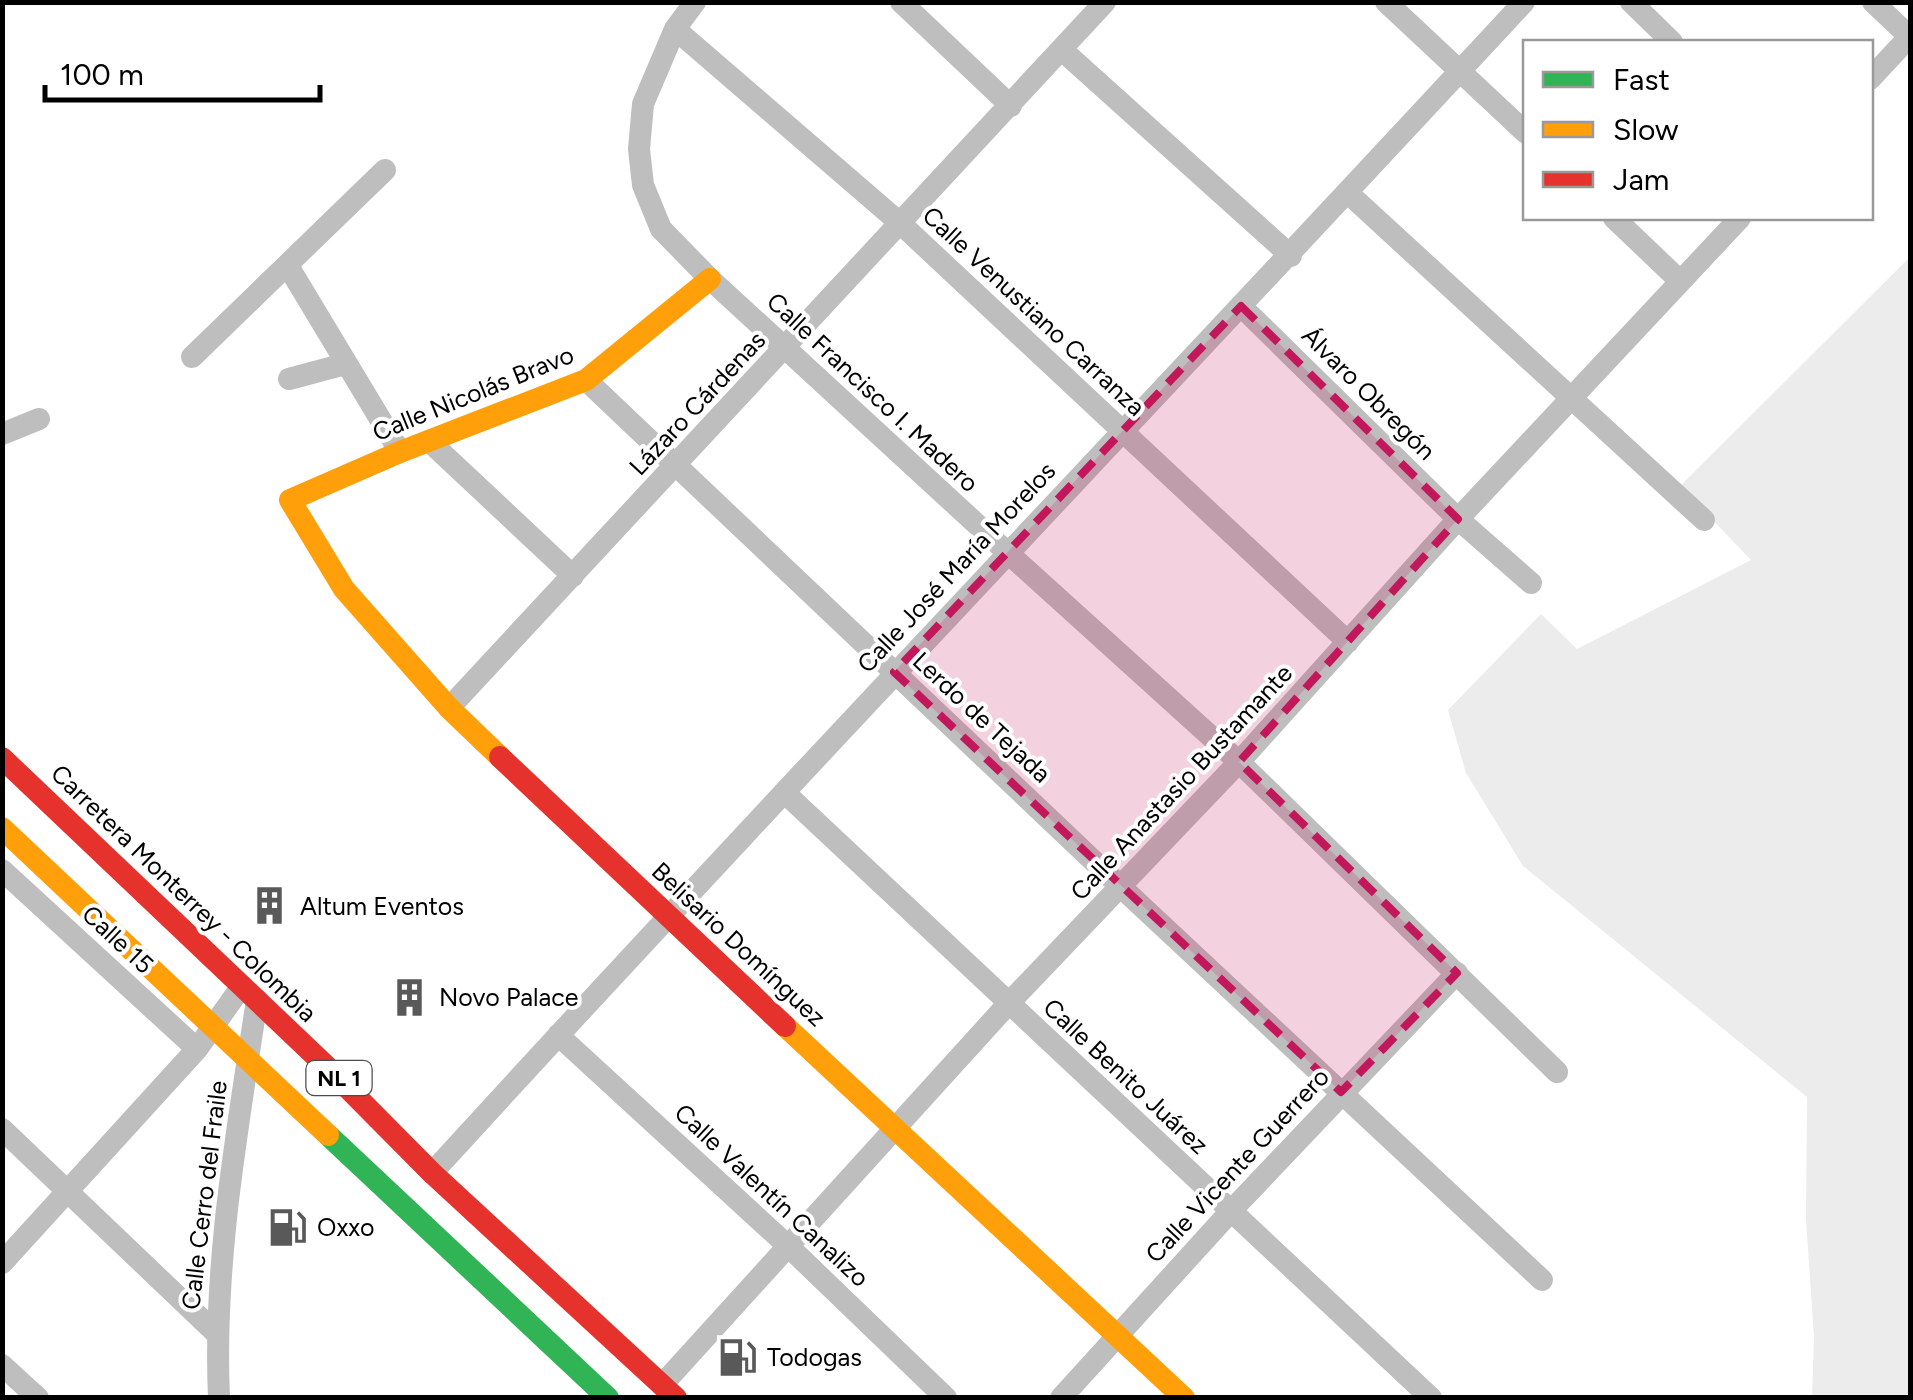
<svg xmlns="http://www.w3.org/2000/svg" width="1913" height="1400" font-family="Figtree,sans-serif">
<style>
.green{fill:#ececec}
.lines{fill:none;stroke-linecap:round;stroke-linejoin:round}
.street{stroke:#bebebe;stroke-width:22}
.fast{stroke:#30b455;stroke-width:22}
.slow{stroke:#ff9f0a;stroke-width:22}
.jam{stroke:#e5322d;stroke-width:22}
.marked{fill:#c2185b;fill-opacity:0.2;stroke:#c2185b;stroke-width:8;stroke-dasharray:20 12;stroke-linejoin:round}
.labels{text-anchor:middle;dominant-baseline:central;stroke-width:8;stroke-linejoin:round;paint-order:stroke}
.shield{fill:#fff;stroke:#4c4c4c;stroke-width:2.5}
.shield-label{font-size:22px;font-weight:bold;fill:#000}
.street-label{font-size:25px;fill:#000;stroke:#fff}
.poi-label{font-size:25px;fill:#000;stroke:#fff;text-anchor:start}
</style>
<rect width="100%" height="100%" fill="#fff"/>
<!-- green -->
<path class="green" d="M 1910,257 L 1910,1397 L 1812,1397 L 1814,1337 L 1806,1219 L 1807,1097 L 1523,866 L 1466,773 L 1448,710 L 1541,614 L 1577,649 L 1751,560 L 1680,486 Z"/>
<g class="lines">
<!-- street -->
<path class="street" d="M 695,2 L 675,29 L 643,104 L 639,149 L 643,185 L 661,229 L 710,279 L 1008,553 L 1239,762 L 1557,1072
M 901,2 L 1011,106
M 1386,2 L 1526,133
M 1631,2 L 1672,42
M 1873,2 L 1910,37
M 675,29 L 900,223 L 1348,642
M 1062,50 L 1291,256
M 1870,79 L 1910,36
M 1348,193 L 1704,520
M 1614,218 L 1680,281
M 288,266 L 400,452
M 1241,306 L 1458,519 L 1531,583
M 192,357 L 385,170
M 289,379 L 345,364
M 586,380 L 1121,887 L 1542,1280
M 2,434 L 39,419
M 429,441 L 573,576
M 449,708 L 1105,2
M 785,793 L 1431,1398
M 2,870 L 197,1049
M 558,1035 L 788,1246 L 946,1398
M 2,1129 L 216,1333
M 432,1173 C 792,779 1161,394 1524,2
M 2,1263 L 197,1049 L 242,986
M 2,1365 L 38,1398
M 662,1385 L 1008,1004 L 1239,762 L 1458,519 L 1740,218
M 219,1398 C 213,1264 237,1132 257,1000
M 1061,1398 L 1230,1212 L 1457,973"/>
<!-- fast -->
<path class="fast" d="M 328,1135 L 608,1398"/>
<!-- slow -->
<path class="slow" d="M 500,757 L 449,708 L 344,589 L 290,500 L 400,452 L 586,380 L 710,279
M 2,828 L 328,1135
M 785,1026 L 1184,1398"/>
<!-- jam -->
<path class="jam" d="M 500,757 L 785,1026
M 2,758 L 325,1065 L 432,1173 L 676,1398"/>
</g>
<!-- marked area -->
<path class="marked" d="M 1241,306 L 1458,519 L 1239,762 L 1457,973 L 1341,1092 L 894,672 Z"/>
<!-- icons -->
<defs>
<symbol id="building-bare" viewBox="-9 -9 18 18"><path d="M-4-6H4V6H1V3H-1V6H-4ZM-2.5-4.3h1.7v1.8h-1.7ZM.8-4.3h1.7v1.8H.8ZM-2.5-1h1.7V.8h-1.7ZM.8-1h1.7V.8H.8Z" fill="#595959" stroke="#fff" stroke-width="2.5" paint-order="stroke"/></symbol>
<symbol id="fuel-bare" viewBox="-9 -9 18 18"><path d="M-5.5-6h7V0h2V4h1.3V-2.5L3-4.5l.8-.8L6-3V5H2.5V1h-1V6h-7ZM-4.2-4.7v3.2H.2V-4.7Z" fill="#595959" stroke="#fff" stroke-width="2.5" paint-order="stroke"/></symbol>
</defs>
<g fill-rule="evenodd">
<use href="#building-bare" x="242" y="878" width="55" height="55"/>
<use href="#building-bare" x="382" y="970" width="55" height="55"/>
<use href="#fuel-bare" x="260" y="1200" width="55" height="55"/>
<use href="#fuel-bare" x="710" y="1330" width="55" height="55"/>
</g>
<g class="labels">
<!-- shield labels -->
<rect class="shield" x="306.5" y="1061" width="65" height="34" rx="8"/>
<g class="shield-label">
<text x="339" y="1078">NL 1</text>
</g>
<!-- street labels -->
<g class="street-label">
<text transform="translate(1034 311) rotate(43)">Calle Venustiano Carranza</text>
<text transform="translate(873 392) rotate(43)">Calle Francisco I. Madero</text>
<text transform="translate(473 393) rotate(-22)">Calle Nicolás Bravo</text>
<text transform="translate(1369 393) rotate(45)">Álvaro Obregón</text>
<text transform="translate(697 403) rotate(-47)">Lázaro Cárdenas</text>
<text transform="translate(956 567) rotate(-47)">Calle José María Morelos</text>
<text transform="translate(982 717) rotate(43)">Lerdo de Tejada</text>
<text transform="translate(1181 782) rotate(-47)">Calle Anastasio Bustamante</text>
<text transform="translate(184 893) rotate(44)">Carretera Monterrey - Colombia</text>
<text transform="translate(118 939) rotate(43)">Calle 15</text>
<text transform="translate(739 944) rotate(43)">Belisario Domínguez</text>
<text transform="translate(1126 1076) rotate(43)">Calle Benito Juárez</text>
<text transform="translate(1237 1165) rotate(-47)">Calle Vicente Guerrero</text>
<text transform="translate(204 1195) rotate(-83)">Calle Cerro del Fraile</text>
<text transform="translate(772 1195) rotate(43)">Calle Valentín Canalizo</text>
</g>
<!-- poi labels -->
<g class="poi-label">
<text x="300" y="906">Altum Eventos</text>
<text x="439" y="997">Novo Palace</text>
<text x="317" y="1227">Oxxo</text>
<text x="767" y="1357">Todogas</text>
</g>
</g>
<!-- border -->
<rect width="1913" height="1400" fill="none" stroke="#000000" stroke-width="10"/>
<!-- legend -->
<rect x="1523" y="40" width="350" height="180" fill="#ffffff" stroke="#999999" stroke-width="2.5"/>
<rect x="1543" y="72" width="50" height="15" fill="#30b455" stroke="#999999" stroke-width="2.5"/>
<text x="1613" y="90" font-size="30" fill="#000000">Fast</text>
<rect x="1543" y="122" width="50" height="15" fill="#ff9f0a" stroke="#999999" stroke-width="2.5"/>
<text x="1613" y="140" font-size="30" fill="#000000">Slow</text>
<rect x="1543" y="172" width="50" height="15" fill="#e5322d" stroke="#999999" stroke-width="2.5"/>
<text x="1613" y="190" font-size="30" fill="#000000">Jam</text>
<!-- scale -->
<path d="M45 85v15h275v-15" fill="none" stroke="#000000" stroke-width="5"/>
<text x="60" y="85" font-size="30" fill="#000000" stroke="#ffffff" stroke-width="8" paint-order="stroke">100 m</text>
</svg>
